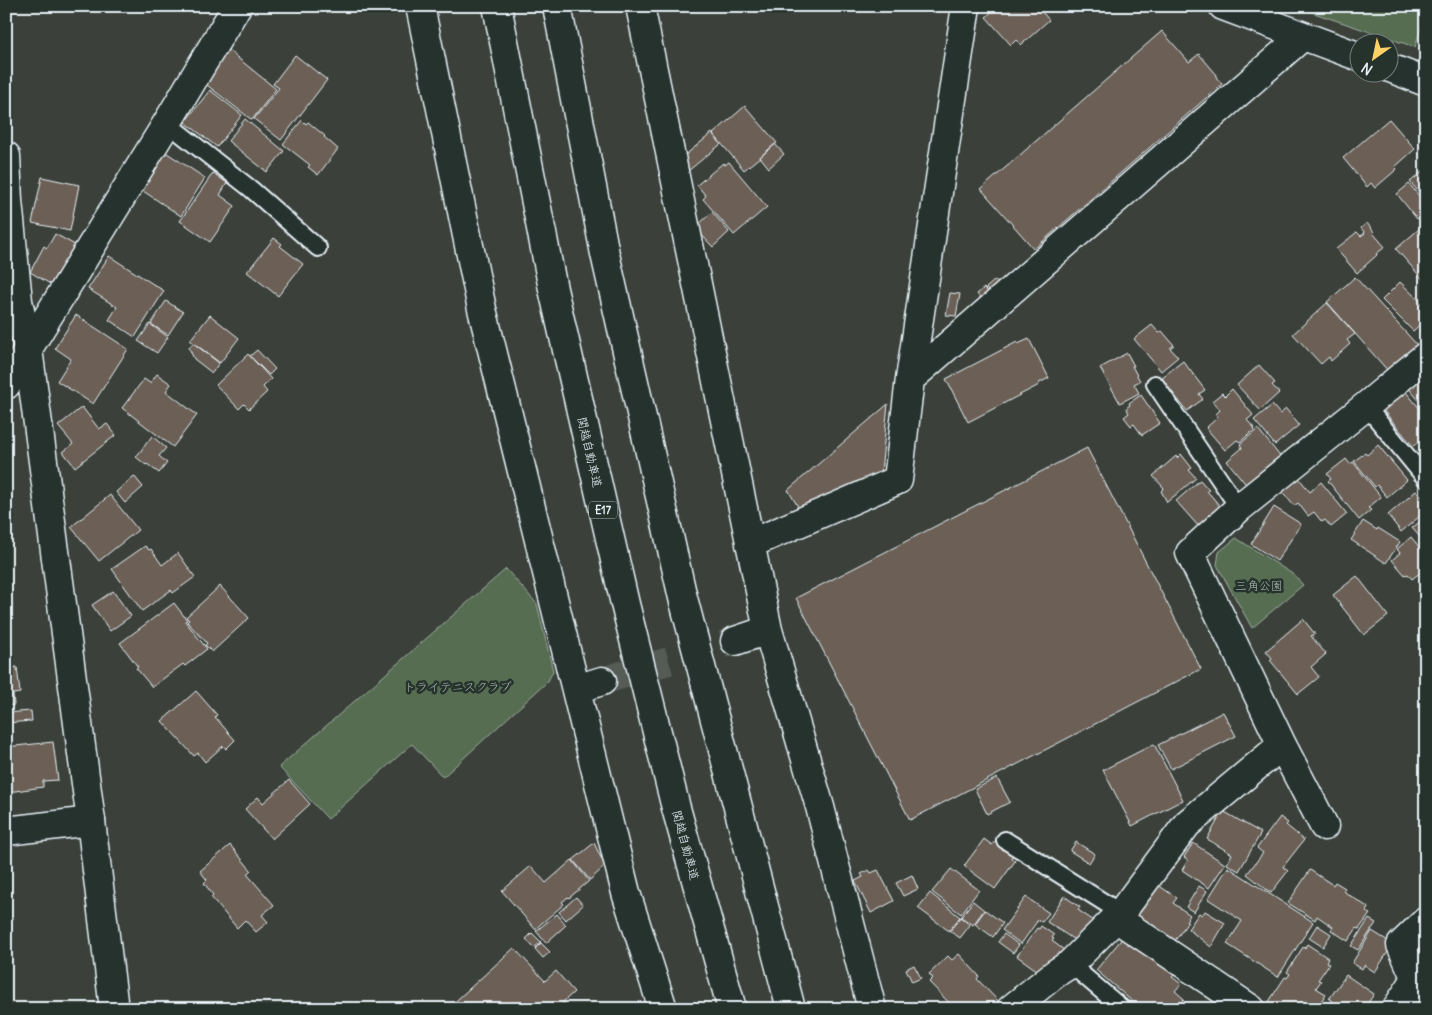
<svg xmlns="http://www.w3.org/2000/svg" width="1432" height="1015" font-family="Delius,'Klee One',sans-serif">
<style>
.green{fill:#566d51;stroke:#9fafa4}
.building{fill:#6c6157;stroke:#e8f1f8}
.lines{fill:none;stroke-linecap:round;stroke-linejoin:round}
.street-tunnel{stroke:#555b56;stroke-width:28;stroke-dasharray:28 14;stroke-linecap:butt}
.lane-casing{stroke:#e8f1f8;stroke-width:20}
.street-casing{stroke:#e8f1f8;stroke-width:31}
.secondary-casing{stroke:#e8f1f8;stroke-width:31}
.highway-casing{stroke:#e8f1f8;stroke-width:31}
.lane{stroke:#26332d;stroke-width:16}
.street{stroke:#26332d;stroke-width:28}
.secondary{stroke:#26332d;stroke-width:28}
.highway{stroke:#26332d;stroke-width:28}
.labels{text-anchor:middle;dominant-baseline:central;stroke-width:5;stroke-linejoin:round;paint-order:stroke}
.shield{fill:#26332d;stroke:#aeb8bb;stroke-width:1}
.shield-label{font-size:11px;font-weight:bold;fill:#e8f1f8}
.street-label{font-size:12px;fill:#e8f1f8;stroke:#26332d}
.park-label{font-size:12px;fill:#aebcb5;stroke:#26332d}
</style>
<rect width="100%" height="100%" fill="#3b413a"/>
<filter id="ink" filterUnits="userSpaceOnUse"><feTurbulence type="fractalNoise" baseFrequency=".02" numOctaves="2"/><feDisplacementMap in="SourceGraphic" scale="10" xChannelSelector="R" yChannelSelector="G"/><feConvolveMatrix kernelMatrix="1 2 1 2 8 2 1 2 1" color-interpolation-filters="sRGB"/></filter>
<g filter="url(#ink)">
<!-- green -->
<path class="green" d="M 1293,6 L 1426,6 L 1426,11 L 1415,47 Z
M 1236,538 L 1294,575 L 1303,585 L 1252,628 L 1217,565 L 1219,552 Z
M 506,569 L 537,604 L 553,671 L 548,681 L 443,777 L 412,744 L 328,819 L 279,767 Z"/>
<!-- building -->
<path class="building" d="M 998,6 L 1037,6 L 1049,20 L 1021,45 L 1016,40 L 1011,45 L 986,17 Z
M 1162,31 L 1189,62 L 1199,54 L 1217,75 L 1216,77 L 1222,84 L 1034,249 L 981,189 Z
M 228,50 L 276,89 L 252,120 L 203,82 Z
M 295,55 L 327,80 L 281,140 L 254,119 L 279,88 L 273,84 Z
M 210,90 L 242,115 L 217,147 L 185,122 Z
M 745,106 L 777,143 L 744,170 L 713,134 Z
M 245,119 L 284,151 L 267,172 L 228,141 Z
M 1389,119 L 1415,149 L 1395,167 L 1397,169 L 1375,188 L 1371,183 L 1367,187 L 1343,158 Z
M 302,120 L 306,124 L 308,122 L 325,136 L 324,137 L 338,149 L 318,175 L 308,167 L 310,165 L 283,144 Z
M 712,133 L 721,144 L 688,171 L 684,156 Z
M 775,144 L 784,154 L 769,168 L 760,157 Z
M 164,151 L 205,178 L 181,216 L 140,189 Z
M 729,162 L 767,207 L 734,235 L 703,199 L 706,196 L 697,185 L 723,163 L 725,165 Z
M 1426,169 L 1426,200 L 1410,182 Z
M 213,173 L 227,183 L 220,195 L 235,206 L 210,242 L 180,221 Z
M 42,177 L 79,185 L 70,231 L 32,223 Z
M 1409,184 L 1426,204 L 1426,211 L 1417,219 L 1397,194 Z
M 712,212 L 729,232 L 713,247 L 695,228 Z
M 1367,223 L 1374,232 L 1373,233 L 1385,247 L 1376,254 L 1377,255 L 1357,273 L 1336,249 L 1357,232 L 1361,236 L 1365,233 L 1361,228 Z
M 1426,223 L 1426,283 L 1396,249 Z
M 55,234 L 75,245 L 52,285 L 30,272 L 44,246 L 47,248 Z
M 274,238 L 282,244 L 280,246 L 303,264 L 278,296 L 247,272 Z
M 109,256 L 164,291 L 135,337 L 109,320 L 117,307 L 88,289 Z
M 1355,277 L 1418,346 L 1389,372 L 1327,302 Z
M 995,280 L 1000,286 L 991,294 L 986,288 Z
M 1400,282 L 1426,307 L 1426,319 L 1413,331 L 1382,300 Z
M 984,288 L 990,294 L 983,301 L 977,294 Z
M 950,293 L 960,294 L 956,316 L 946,315 Z
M 166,301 L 183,312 L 168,335 L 151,324 Z
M 1327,303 L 1355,334 L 1347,340 L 1350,344 L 1331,361 L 1329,357 L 1321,364 L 1293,334 Z
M 76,315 L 128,349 L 93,404 L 57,381 L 71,359 L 55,348 Z
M 210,315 L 239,338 L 220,363 L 190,340 Z
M 150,324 L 168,337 L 157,353 L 138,341 Z
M 1152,325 L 1159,333 L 1162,331 L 1174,345 L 1170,348 L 1178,357 L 1161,371 L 1134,339 Z
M 1029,339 L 1049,378 L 1039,383 L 1039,385 L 968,422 L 946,379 L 1017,342 L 1018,344 Z
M 193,343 L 219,363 L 212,373 L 194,359 L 189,348 Z
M 257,350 L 275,369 L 269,375 L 250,356 Z
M 1127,353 L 1134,366 L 1132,366 L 1140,381 L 1134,384 L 1139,393 L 1120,403 L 1100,368 Z
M 248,354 L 271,379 L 263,387 L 267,392 L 249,409 L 244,404 L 239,409 L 216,385 Z
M 1183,361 L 1205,390 L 1199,394 L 1203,399 L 1187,411 L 1161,378 Z
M 1259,365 L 1275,383 L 1272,385 L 1279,393 L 1260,410 L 1237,385 Z
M 1426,370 L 1426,399 L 1421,403 L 1406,385 Z
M 157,374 L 171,384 L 166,391 L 197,415 L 173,447 L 122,408 L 144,379 L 150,383 Z
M 1232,389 L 1253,415 L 1247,420 L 1255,429 L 1240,442 L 1237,440 L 1225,450 L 1206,428 L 1218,417 L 1216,414 L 1220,410 L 1212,401 L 1222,393 L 1225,396 Z
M 1406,392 L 1426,416 L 1426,437 L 1413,446 L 1383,410 Z
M 1141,395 L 1160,423 L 1142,435 L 1134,424 L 1131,426 L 1124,417 L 1129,413 L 1126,408 L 1130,405 L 1129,403 Z
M 888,404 L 881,471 L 803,515 L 788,490 Z
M 1272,405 L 1280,414 L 1286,409 L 1299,425 L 1275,445 L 1254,420 Z
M 82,407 L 99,429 L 107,424 L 116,435 L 75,467 L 63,452 L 73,444 L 58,426 Z
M 1258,429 L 1283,460 L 1249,488 L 1227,461 L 1242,448 L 1240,444 Z
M 152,436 L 166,448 L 159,456 L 167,463 L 159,473 L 147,464 L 146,465 L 136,457 Z
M 1378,445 L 1407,480 L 1387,497 L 1377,485 L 1375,487 L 1354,461 L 1365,453 L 1367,455 Z
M 1087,448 L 1201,669 L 910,820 L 796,598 Z
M 1181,454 L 1192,468 L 1189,470 L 1196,478 L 1167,502 L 1161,491 L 1164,488 L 1153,476 L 1176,456 L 1177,458 Z
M 1346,459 L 1350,464 L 1353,462 L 1381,497 L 1368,508 L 1371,510 L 1359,520 L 1328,481 L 1331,479 L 1327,474 Z
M 134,476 L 143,487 L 125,503 L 116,492 Z
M 1298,477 L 1310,492 L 1321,482 L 1347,514 L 1331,527 L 1325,520 L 1322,522 L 1314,512 L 1308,516 L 1298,503 L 1294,506 L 1281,490 Z
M 1200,480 L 1209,490 L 1207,491 L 1220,506 L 1210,515 L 1211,517 L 1199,527 L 1176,501 Z
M 1416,491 L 1422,497 L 1426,495 L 1426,511 L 1401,532 L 1388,515 Z
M 110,495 L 138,530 L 99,561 L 71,527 Z
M 1274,507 L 1301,524 L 1277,561 L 1251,544 Z
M 1426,517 L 1426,544 L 1412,528 Z
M 1363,521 L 1377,530 L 1378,528 L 1400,542 L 1386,563 L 1351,540 Z
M 1411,537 L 1426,555 L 1426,568 L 1412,579 L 1408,574 L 1405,575 L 1392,560 L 1400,553 L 1397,549 Z
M 145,546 L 149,550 L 151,549 L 162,565 L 178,553 L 195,577 L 173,593 L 171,590 L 142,611 L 112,569 Z
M 1357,576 L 1388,616 L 1364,635 L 1333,595 Z
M 220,586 L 249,618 L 212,652 L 205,645 L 207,643 L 187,622 L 189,620 L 186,617 Z
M 113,591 L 131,616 L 110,631 L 92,605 Z
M 174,603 L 187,620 L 185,621 L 207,649 L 185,666 L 183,664 L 152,687 L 136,668 L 138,667 L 120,643 Z
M 1303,619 L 1315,634 L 1311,636 L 1326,654 L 1311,667 L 1319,677 L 1298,694 L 1270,660 L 1272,658 L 1266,651 Z
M 8,660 L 9,668 L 17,667 L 20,693 L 13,694 L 14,705 L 6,706 L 6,661 Z
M 196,691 L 217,715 L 215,717 L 235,740 L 226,749 L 223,746 L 205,762 L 198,753 L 194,756 L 162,721 Z
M 31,711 L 32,721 L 6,723 L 6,713 Z
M 1223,712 L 1236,736 L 1171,769 L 1158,745 Z
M 53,742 L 58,780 L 43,781 L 43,787 L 8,792 L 8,786 L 6,786 L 6,747 Z
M 1154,744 L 1183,800 L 1132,826 L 1103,770 Z
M 997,778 L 1010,802 L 987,814 L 975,789 Z
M 289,780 L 310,804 L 272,839 L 245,809 L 258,797 L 263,803 Z
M 1223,811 L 1261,833 L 1239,871 L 1227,864 L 1232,854 L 1207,839 Z
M 1280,817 L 1288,823 L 1286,825 L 1304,840 L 1283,867 L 1288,871 L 1271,893 L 1247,874 L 1263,853 L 1257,848 Z
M 984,839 L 992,845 L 995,841 L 1013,855 L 1011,858 L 1015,861 L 995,889 L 964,866 Z
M 1076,842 L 1095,854 L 1089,863 L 1070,851 Z
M 594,843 L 605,866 L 590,880 L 573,860 Z
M 1193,843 L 1225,864 L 1209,888 L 1182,870 L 1188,860 L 1184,857 Z
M 230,845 L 251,870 L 247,874 L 274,905 L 262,915 L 268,922 L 256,932 L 245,920 L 237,928 L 211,897 L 213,895 L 204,883 L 207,880 L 200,871 Z
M 572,860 L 589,881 L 569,898 L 568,897 L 562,902 L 564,904 L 535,929 L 502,891 L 531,866 L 546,883 Z
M 1228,867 L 1313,922 L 1278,977 L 1227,944 L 1242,921 L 1208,899 Z
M 951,869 L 979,890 L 961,914 L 932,892 Z
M 869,870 L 871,873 L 878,870 L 894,901 L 871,913 L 855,881 L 863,877 L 861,874 Z
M 1310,870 L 1333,885 L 1335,882 L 1345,888 L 1343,891 L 1369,908 L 1366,912 L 1370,914 L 1359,929 L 1357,928 L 1348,941 L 1331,930 L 1333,927 L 1317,916 L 1315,920 L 1288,903 Z
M 912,875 L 918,889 L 903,896 L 896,883 Z
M 1158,885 L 1177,898 L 1173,903 L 1190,915 L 1186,921 L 1188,922 L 1174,942 L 1136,916 Z
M 1199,886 L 1207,891 L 1194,912 L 1186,907 Z
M 930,893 L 960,917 L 949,931 L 918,908 Z
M 1064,896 L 1080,907 L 1078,910 L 1094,921 L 1085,934 L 1082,932 L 1076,941 L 1047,922 Z
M 576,897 L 583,905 L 566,920 L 559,912 Z
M 1026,897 L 1049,913 L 1042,922 L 1038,920 L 1021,944 L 1002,930 Z
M 973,901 L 984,910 L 973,925 L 961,917 Z
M 985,910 L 1003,923 L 993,937 L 975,924 Z
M 1205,911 L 1225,923 L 1211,947 L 1188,929 L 1199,913 L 1202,915 Z
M 557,914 L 566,925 L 546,943 L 536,931 Z
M 960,917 L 970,925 L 960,938 L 950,931 Z
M 1369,919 L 1376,923 L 1358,950 L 1351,946 Z
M 1317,925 L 1331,934 L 1323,947 L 1309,938 Z
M 1041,926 L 1054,935 L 1052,938 L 1054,939 L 1052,941 L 1064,950 L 1053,966 L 1042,974 L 1017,956 L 1037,928 L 1039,929 Z
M 1372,931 L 1393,944 L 1375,972 L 1364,965 L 1362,969 L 1352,963 Z
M 532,933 L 541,942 L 534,948 L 526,939 Z
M 1004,934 L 1019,945 L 1013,953 L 998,942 Z
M 1125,935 L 1175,974 L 1172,977 L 1181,984 L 1175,991 L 1184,999 L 1175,1009 L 1141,1009 L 1096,970 Z
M 541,943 L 550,952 L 543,958 L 535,949 Z
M 1307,944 L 1328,958 L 1326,962 L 1329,964 L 1318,980 L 1321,981 L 1316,988 L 1326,994 L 1316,1009 L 1277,1009 L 1268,1003 L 1285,977 L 1287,978 L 1290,974 L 1287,972 L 1303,947 L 1305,948 Z
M 514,948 L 545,981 L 556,971 L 574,992 L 563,1002 L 569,1009 L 447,1009 Z
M 959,954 L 979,976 L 977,979 L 1000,1003 L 994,1009 L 955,1009 L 929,982 L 933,978 L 929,974 L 948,956 L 952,960 Z
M 914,965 L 921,978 L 912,982 L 906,969 Z
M 1346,975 L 1374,994 L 1364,1009 L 1343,1009 L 1329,999 Z"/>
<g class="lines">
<!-- street-tunnel -->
<path class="street-tunnel" d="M 602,681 L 735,641"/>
<defs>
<path id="lane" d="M 167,123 L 251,189 L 318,248
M 1155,384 L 1239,508
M 1366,406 L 1426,479
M 1005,840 L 1121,913
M 1070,964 L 1123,1009"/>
<path id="street" d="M 420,6 L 482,309 L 626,893 L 663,1009
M 640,6 L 768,630 L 820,807 L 872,1009
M 6,156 L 8,201 L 18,301 L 28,349
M 28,349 L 167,123 L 237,6
M 910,379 L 1303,36
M 750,544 L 898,480 L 910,379 L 966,6
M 735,641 L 768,630
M 576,689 L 602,681
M 1324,826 L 1282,745 L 1190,553 L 1239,508 L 1366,406 L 1426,356
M 6,831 L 91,821
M 1116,918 L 1251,1009
M 1011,1009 L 1056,973 L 1070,964 L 1121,913 L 1187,824 L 1282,745
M 1396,1009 L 1416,979 L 1401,945 L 1426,921"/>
<path id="secondary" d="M 1223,6 L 1360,57
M 1390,68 L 1426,82
M 28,349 L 91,821 L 114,1009
M 6,385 L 28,349"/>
<path id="highway" d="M 497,6 L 553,289 L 625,604 L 676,808 L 732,1009
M 557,6 L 605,254 L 683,598 L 791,1009"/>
</defs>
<!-- lane casing -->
<use href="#lane" class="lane-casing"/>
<!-- street casing -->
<use href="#street" class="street-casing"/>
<!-- secondary casing -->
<use href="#secondary" class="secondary-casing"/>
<!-- highway casing -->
<use href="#highway" class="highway-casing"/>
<!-- lane -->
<use href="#lane" class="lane"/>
<!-- street -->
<use href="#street" class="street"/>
<!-- secondary -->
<use href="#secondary" class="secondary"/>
<!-- highway -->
<use href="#highway" class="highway"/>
</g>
</g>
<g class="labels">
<!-- shield labels -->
<rect class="shield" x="589" y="501.5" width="28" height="17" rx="4"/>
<g class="shield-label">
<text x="603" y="510">E17</text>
</g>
<!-- street labels -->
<g class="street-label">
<text transform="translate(590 452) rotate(77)">関越自動車道</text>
<text transform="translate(686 845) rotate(75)">関越自動車道</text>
</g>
<!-- park labels -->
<g class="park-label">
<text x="1259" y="585">三角公園</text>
<text x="458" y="686">トライテニスクラブ</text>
</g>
</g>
<!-- margin -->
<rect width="1432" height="1015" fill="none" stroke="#26332d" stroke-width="25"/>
<rect x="12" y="12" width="1407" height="990" fill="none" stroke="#e8f1f8" stroke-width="2" filter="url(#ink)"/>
<!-- north arrow -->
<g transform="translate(1374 58) rotate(213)"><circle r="24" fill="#26332d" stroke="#747f7e"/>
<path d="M0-4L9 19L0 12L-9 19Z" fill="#ffd166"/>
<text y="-8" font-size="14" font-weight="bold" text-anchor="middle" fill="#e8f1f8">N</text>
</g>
</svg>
